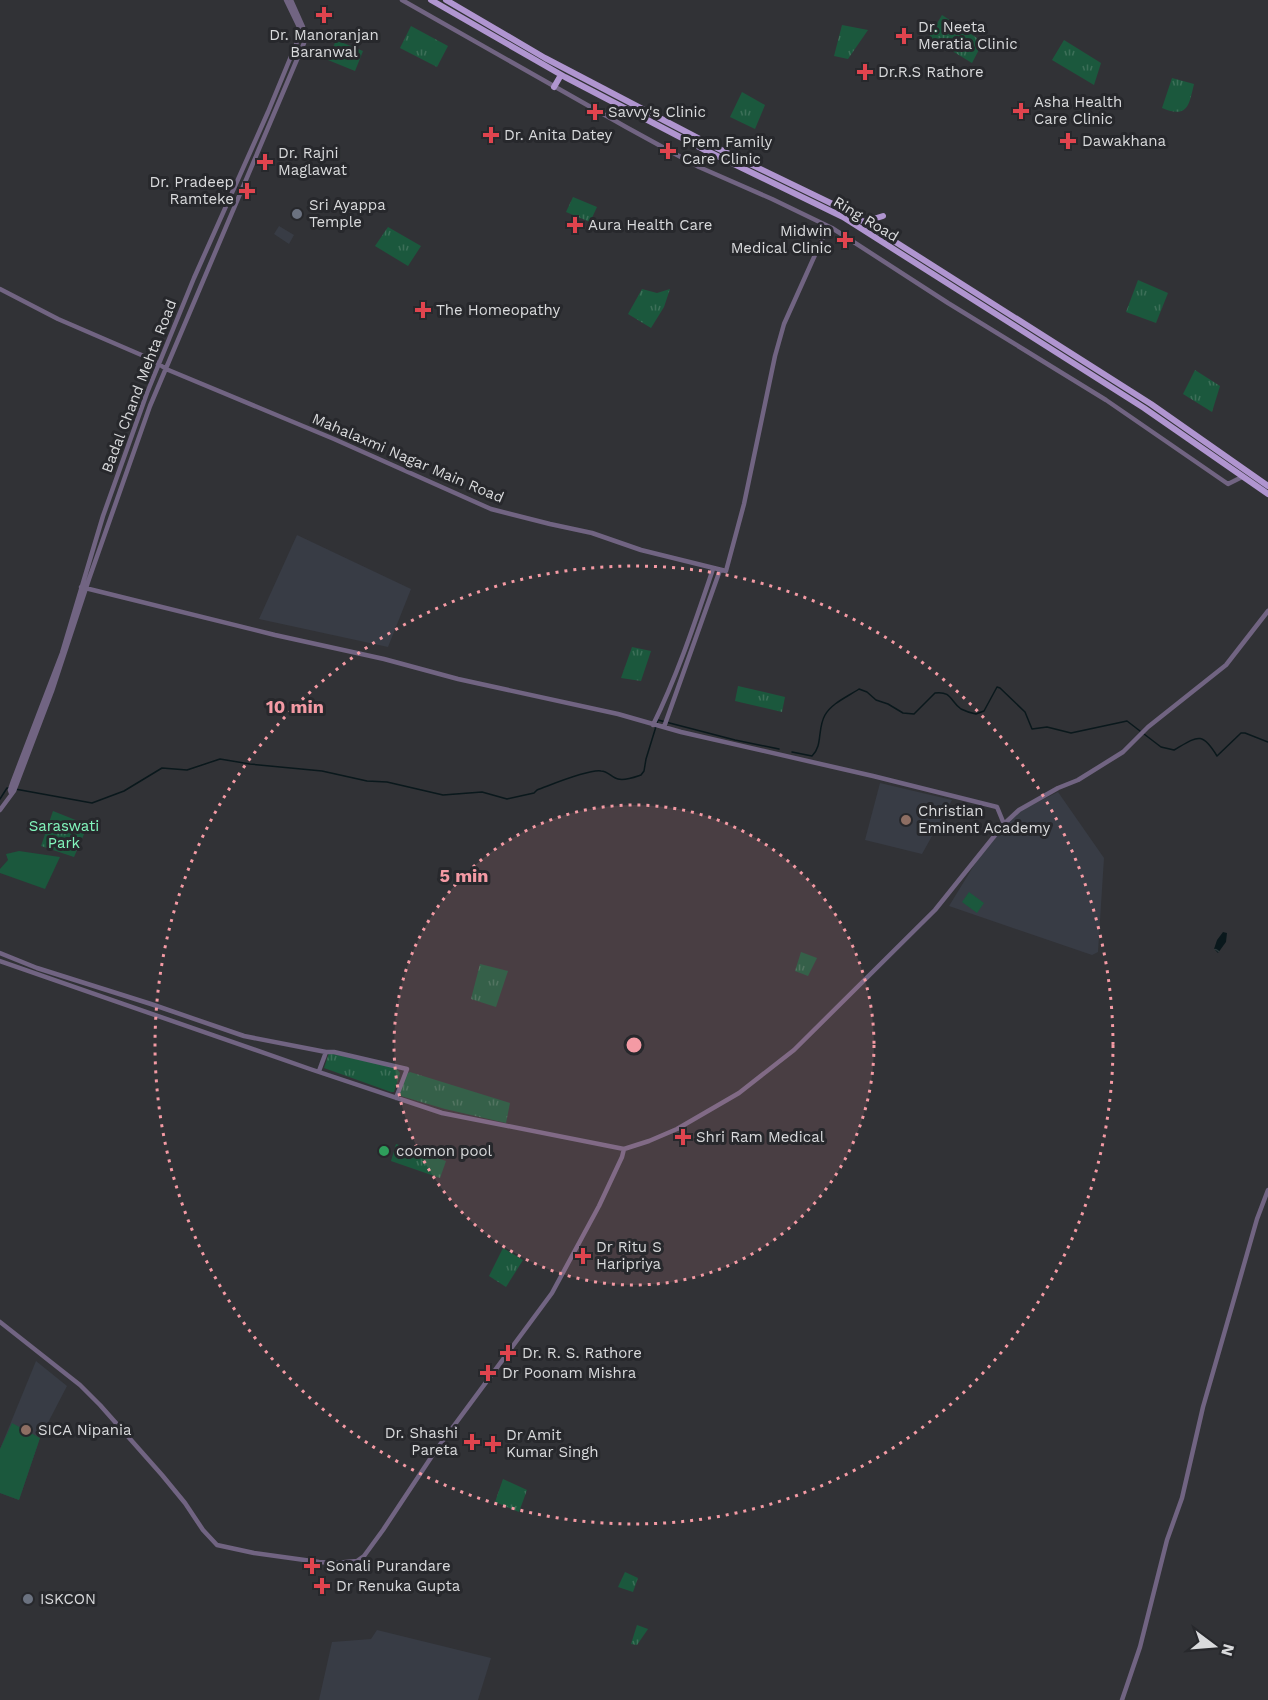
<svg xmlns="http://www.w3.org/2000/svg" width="1268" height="1700" font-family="'Work Sans',sans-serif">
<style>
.built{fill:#383c45}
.grass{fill:#1b583d}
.park{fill:url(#park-tufts)}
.water{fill:url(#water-ripples)}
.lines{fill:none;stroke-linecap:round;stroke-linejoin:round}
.stream{stroke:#0a181c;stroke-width:1.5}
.tertiary{stroke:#716482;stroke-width:4.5}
.primary{stroke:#b095d0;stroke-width:6}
.ring{fill:none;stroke:#f49aa4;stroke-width:3;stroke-dasharray:3 6}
.health-dot{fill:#e0444e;stroke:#27282c;stroke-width:2}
.worship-dot{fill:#6b7280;stroke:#27282c;stroke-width:2}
.education-dot{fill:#8d6e63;stroke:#27282c;stroke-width:2}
.leisure-dot{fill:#2e9e5b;stroke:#27282c;stroke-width:2}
.labels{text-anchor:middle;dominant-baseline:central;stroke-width:6;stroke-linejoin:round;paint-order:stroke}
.poi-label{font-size:15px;fill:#d9dadc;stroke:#27282c;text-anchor:start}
.street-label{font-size:15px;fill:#d9dadc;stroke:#27282c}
.park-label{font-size:15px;fill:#82f7bd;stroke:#27282c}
.centre{fill:#f49aa4;stroke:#27282c;stroke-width:3}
.ring-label{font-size:18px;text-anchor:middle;font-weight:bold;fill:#f49aa4;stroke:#27282c;stroke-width:6;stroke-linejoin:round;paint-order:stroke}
</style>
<defs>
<pattern id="park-tufts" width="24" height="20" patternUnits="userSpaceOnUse" patternTransform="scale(1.5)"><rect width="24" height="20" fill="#1b583d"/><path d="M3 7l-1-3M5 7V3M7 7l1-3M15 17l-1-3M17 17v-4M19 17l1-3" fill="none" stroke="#3c6f58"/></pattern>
<pattern id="water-ripples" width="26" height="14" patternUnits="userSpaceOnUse" patternTransform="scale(1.5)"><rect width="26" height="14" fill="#0a181c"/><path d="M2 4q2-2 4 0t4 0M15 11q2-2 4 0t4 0" fill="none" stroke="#2d393c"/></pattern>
</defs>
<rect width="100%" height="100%" fill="#313236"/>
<!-- built -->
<path class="built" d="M 279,226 L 294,235 L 289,244 L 274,234 Z
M 297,535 L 411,589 L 388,647 L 259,619 Z
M 880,783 L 952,800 L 922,854 L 865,840 Z
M 1058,792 L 1104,858 L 1098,952 L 1092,955 L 949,906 L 981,854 L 1016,813 Z
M 36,1361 L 67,1386 L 40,1438 L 19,1500 L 0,1493 L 0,1449 Z
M 377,1630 L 491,1658 L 478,1700 L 319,1700 L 332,1642 L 371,1639 Z"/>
<!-- grass -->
<path class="grass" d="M 19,851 L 60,857 L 45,889 L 0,873 L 0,869 L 8,860 L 6,854 Z
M 969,892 L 984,903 L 977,913 L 962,902 Z
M 12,1423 L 40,1438 L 19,1500 L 0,1493 L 0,1449 Z"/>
<!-- park -->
<path class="park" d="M 942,15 L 983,42 L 972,63 L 929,37 Z
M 842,25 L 868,30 L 848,59 L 834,56 Z
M 411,26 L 448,46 L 437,67 L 400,48 Z
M 336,40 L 363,51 L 355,71 L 328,60 Z
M 1064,40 L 1101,63 L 1094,85 L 1052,60 Z
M 1172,78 L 1194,84 C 1189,105 1188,119 1162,108 Z
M 742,92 L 765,105 L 755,129 L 730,117 Z
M 573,197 L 597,207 L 590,222 L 566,212 Z
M 388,227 L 421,246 L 408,266 L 375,246 Z
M 1138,280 L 1168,293 L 1156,323 L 1126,312 Z
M 642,289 L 657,293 L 670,289 L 664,307 L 651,328 L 628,314 Z
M 1195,370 L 1220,386 L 1212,412 L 1183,394 Z
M 632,647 L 651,651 L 641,681 L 621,678 Z
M 738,686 L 785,697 L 782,712 L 735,701 Z
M 53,811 L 88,825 L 74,857 L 41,846 Z
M 801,952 L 817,958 L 808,976 L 795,971 Z
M 480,964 L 508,971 L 496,1007 L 471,999 Z
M 329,1053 L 396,1068 L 400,1073 L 394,1092 L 391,1092 L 324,1068 Z
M 410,1072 L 510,1103 L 506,1123 L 445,1109 L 401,1096 L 400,1093 L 406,1074 Z
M 396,1144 L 446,1161 L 440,1178 L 391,1161 Z
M 503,1248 L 523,1260 L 506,1287 L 489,1276 Z
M 503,1479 L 527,1490 L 519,1512 L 495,1502 Z
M 625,1572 L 638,1578 L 633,1592 L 618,1587 Z
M 637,1625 L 648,1629 L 637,1645 L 631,1644 Z"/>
<!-- water -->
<path class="water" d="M 1223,932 L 1227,933 L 1226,942 L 1218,953 L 1214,949 L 1217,940 Z"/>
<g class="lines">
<!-- stream -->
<path class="stream" d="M 1144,734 L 1161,747 L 1174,750 C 1198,736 1202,731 1217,756 L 1241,733 L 1245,733 L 1268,742
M 792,752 L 812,756 C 823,746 817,729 825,715 C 832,703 847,697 859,689 L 867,692 L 876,700 L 888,704 L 903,713 L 914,714 L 935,693 C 952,691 950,701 961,709 C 965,711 971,713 976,714 L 984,711 L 997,687 L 1000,688 L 1025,712 L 1032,729 L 1047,727 L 1071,733 L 1127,721 L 1140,731
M 15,789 L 92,803 L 124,791 L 162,768 L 187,770 L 220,759 L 250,764 L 322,771 L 367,781 L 387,782 L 443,795 L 482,792 L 507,799 L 534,793 L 537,790 C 551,785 588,769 601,771 C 608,771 612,778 618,779 C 625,781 635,777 641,775 L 644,771 L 646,759 L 658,720 L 735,740 L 779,749
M 0,799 L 7,788 L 10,788"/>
<!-- tertiary -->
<path class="tertiary" d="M 402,0 L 626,127 L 699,167 L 772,199 L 832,228 L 948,303 L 1106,400 L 1228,484 L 1242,477
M 0,289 L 58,319 L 153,360 L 166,369 L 334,439 L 491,509 L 550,524 L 592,533 L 641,550 L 726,571 L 744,504 L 775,356 L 784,324 L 828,226
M 81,587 L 275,635 L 384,659 L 458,679 L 618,714 L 681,732 L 873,776 L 997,807 L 1004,824
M 653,725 C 678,674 695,622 713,569
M 664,727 L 720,570
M 11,793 L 10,790 L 13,781 L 62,653 L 103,516 L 147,393 L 194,278 L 268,112 L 299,37 L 299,27 L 286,0
M 0,810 L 14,791 L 52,691 L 89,579 L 150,406 L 304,43 L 303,27 L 291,0
M 0,953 L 37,968 L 151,1004 L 244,1036 L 326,1052 L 334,1052 L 407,1069 L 396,1098
M 0,961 L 310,1069 L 442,1113 L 624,1149 L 649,1141 L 677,1129 L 739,1093 L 794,1050 L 935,910 L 1004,824 L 1019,810 L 1058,788 L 1078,780 L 1123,752 L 1148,727 L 1226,665 L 1268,611
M 319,1071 L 326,1052
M 0,1322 L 80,1385 L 100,1405 L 162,1475 L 185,1503 L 203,1530 L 217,1545 L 254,1553 L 319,1562 L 335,1563 L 357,1561 L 364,1556 L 383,1530 L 436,1450 L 552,1293 L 599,1206 L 622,1157 L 624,1149
M 1122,1700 L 1140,1647 L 1167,1540 L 1182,1498 L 1203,1407 L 1243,1268 L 1257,1219 L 1268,1190"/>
<!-- primary -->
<path class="primary" d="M 431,0 L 565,77 L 705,150 L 843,217 L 1144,408 L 1268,494
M 446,0 L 545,58 L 713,146 L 845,210 L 1151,404 L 1268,486
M 554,87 L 561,75
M 864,222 L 883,216"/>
</g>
<!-- distance rings -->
<circle cx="634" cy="1045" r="240" fill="#f49aa4" fill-opacity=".12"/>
<g class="ring">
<circle cx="634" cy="1045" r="240"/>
<circle cx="634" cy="1045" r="479"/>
</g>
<!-- markers -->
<g class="health-dot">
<path d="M321 6h6v6h6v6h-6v6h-6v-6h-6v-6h6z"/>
<path d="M901 27h6v6h6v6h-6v6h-6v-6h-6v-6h6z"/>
<path d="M862 63h6v6h6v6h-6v6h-6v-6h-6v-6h6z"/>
<path d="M1018 102h6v6h6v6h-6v6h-6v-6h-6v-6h6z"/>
<path d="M592 103h6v6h6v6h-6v6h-6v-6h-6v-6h6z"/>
<path d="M488 126h6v6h6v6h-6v6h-6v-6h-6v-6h6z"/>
<path d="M1065 132h6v6h6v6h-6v6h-6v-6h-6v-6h6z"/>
<path d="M665 142h6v6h6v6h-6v6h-6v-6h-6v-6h6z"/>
<path d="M262 153h6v6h6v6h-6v6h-6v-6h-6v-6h6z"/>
<path d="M244 182h6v6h6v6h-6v6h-6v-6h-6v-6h6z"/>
<path d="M572 216h6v6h6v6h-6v6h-6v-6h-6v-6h6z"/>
<path d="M842 231h6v6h6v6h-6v6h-6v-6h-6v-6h6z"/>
<path d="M420 301h6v6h6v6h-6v6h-6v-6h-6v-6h6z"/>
<path d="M680 1128h6v6h6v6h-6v6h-6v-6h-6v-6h6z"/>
<path d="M580 1247h6v6h6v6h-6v6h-6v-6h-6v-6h6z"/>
<path d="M505 1344h6v6h6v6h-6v6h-6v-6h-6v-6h6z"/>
<path d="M485 1364h6v6h6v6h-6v6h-6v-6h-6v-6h6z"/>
<path d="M469 1433h6v6h6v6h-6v6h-6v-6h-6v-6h6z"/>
<path d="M490 1435h6v6h6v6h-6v6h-6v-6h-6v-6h6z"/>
<path d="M309 1557h6v6h6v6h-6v6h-6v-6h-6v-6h6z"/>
<path d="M319 1577h6v6h6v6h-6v6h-6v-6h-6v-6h6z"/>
</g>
<g class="worship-dot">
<circle cx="297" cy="214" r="6"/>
<circle cx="28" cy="1599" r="6"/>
</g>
<g class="education-dot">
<circle cx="906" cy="820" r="6"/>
<circle cx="26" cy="1430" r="6"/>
</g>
<circle class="leisure-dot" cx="384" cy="1151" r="6"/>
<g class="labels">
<!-- poi labels -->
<g class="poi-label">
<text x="918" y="27">Dr. Neeta<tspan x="918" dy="17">Meratia Clinic</tspan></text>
<text x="324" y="35" text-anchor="middle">Dr. Manoranjan<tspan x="324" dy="17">Baranwal</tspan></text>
<text x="878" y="72">Dr.R.S Rathore</text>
<text x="1034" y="102">Asha Health<tspan x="1034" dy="17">Care Clinic</tspan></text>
<text x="608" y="112">Savvy's Clinic</text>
<text x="504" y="135">Dr. Anita Datey</text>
<text x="1082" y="141">Dawakhana</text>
<text x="682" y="142">Prem Family<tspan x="682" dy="17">Care Clinic</tspan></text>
<text x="278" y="153">Dr. Rajni<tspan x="278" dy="17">Maglawat</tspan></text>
<text x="234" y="182" text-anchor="end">Dr. Pradeep<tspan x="234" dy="17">Ramteke</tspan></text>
<text x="309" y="205">Sri Ayappa<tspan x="309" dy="17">Temple</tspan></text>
<text x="588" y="225">Aura Health Care</text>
<text x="832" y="231" text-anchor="end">Midwin<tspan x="832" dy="17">Medical Clinic</tspan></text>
<text x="436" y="310">The Homeopathy</text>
<text x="918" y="811">Christian<tspan x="918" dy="17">Eminent Academy</tspan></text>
<text x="696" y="1137">Shri Ram Medical</text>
<text x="396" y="1151">coomon pool</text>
<text x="596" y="1247">Dr Ritu S<tspan x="596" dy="17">Haripriya</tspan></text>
<text x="522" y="1353">Dr. R. S. Rathore</text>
<text x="502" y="1373">Dr Poonam Mishra</text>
<text x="38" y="1430">SICA Nipania</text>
<text x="458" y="1433" text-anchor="end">Dr. Shashi<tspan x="458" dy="17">Pareta</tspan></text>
<text x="506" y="1435">Dr Amit<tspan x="506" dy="17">Kumar Singh</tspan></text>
<text x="326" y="1566">Sonali Purandare</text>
<text x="336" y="1586">Dr Renuka Gupta</text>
<text x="40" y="1599">ISKCON</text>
</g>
<!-- street labels -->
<g class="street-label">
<text transform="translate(866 219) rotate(31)">Ring Road</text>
<text transform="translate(139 386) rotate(-69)">Badal Chand Mehta Road</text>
<text transform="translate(408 458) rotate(23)">Mahalaxmi Nagar Main Road</text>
</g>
<!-- park labels -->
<g class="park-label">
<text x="64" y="826">Saraswati<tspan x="64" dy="17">Park</tspan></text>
</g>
</g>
<circle cx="634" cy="1045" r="9" class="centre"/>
<g class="ring-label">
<text x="295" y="713">10 min</text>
<text x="464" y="882">5 min</text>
</g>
<!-- north arrow -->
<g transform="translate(1214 1646) rotate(106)" stroke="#27282c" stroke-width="4.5" paint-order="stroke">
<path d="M0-4.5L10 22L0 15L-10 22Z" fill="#d9dadc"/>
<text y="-9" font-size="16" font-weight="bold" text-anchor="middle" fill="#d9dadc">N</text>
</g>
</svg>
